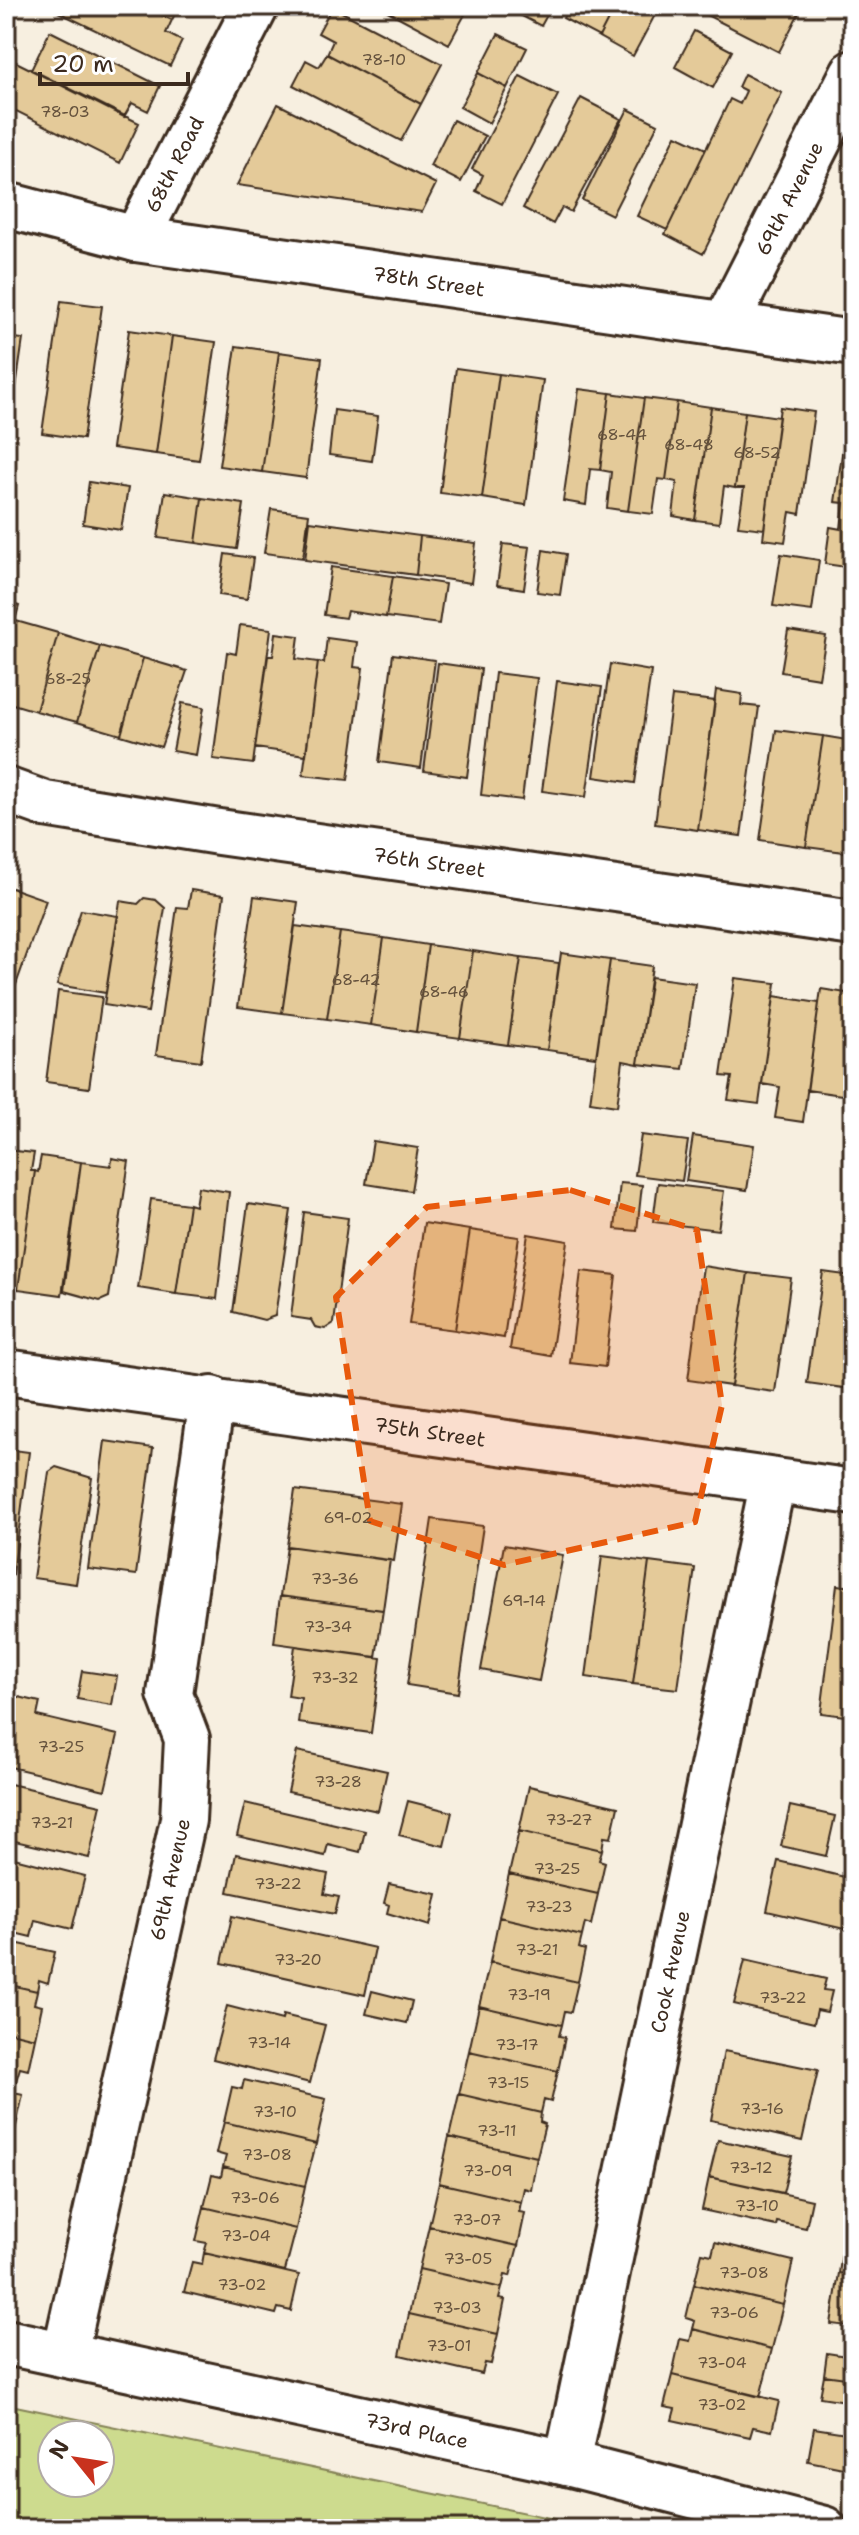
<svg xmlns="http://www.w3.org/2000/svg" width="859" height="2535" font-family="'Shantell Sans',sans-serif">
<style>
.green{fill:#cddb8e;stroke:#848256;stroke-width:2;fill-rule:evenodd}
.building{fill:#e4ca99;stroke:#3b2a1e;stroke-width:2}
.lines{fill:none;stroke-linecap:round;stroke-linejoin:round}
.minor-casing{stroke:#3b2a1e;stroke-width:50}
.minor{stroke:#fff;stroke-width:44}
.marked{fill:#e8590c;fill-opacity:0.2;stroke:#e8590c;stroke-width:6;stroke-dasharray:16 10;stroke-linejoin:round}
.labels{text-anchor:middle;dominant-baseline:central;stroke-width:7;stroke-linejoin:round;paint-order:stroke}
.number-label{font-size:16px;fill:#65523d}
.street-label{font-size:20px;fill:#3b2a1e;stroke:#fff}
</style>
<rect width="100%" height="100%" fill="#f7efe0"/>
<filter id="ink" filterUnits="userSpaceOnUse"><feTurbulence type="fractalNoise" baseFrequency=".0125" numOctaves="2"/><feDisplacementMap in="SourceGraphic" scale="16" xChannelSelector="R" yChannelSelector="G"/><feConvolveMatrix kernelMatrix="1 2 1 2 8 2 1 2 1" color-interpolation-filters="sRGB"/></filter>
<g filter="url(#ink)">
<!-- green -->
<path class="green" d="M 6,2404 L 602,2529 L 6,2529 ZM 52,2435 L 100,2435 L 100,2483 L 52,2483 Z"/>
<!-- building -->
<path class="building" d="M 61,6 L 143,6 L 172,20 L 166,33 L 182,41 L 170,66 L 58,12 Z
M 143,6 L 179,6 L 172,20 Z
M 378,6 L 468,6 L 469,7 L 449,44 Z
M 512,6 L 552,6 L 541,26 L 510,10 Z
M 570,6 L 615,6 L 599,37 L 563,18 Z
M 615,6 L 637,6 L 655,15 L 633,56 L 599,37 Z
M 689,6 L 796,6 L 801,9 L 779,52 Z
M 332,7 L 442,64 L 421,104 L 327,54 L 333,41 L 318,33 Z
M 50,31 L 160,86 L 148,111 L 132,103 L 124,117 L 31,70 Z
M 694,31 L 732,51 L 713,88 L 675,67 Z
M 498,34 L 527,48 L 507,88 L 478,73 Z
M 327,54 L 421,104 L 401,141 L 293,85 L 306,60 L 319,67 Z
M 6,57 L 139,123 L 120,163 L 6,106 Z
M 478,73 L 507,88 L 489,123 L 460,107 Z
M 744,74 L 782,93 L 703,254 L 665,234 L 730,99 L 740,104 L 746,91 L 738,87 Z
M 520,76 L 558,95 L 502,204 L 476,191 L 483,175 L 472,169 Z
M 581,98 L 621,119 L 571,212 L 562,207 L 553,224 L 523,208 Z
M 278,104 L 436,184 L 422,212 L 237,185 Z
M 628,109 L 658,124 L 612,215 L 582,200 Z
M 453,120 L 485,136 L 461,182 L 430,166 Z
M 676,135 L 706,149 L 667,230 L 637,216 Z
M 61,301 L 102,306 L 83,439 L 42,433 Z
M 129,330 L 172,336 L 156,454 L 112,448 Z
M 172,336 L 216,342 L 199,460 L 156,454 Z
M 6,337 L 23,339 L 7,450 L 6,450 Z
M 236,346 L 279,352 L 262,472 L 219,466 Z
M 279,352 L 322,358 L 306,478 L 262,472 Z
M 456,368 L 499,374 L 482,498 L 440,493 Z
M 499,374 L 543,380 L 526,505 L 482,498 Z
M 579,389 L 610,393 L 600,470 L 590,469 L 586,505 L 563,501 Z
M 610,393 L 644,398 L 628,511 L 607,508 L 611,472 L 600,470 Z
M 644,398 L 677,402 L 666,480 L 658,479 L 653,514 L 628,511 Z
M 677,402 L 711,407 L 695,520 L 673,516 L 677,482 L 666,480 Z
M 711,407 L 745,412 L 735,488 L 724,486 L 719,523 L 695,520 Z
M 780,407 L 814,412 L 800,514 L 790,512 L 785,542 L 763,539 Z
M 334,410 L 378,416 L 372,461 L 329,455 Z
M 745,412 L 779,417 L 764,529 L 738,526 L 744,488 L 735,488 Z
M 846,427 L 853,428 L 853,568 L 825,564 L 830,527 L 841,529 L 844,503 L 835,502 Z
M 89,482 L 128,488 L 121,530 L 83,524 Z
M 165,492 L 202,498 L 196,543 L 158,538 Z
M 202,498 L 244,504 L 237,549 L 196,543 Z
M 271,509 L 309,514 L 303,558 L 264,553 Z
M 310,521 L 420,536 L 416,575 L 305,560 Z
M 420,536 L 476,543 L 471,583 L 416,575 Z
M 503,544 L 530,547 L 524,589 L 497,585 Z
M 543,550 L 566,554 L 560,595 L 537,592 Z
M 225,554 L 253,558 L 247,599 L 219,595 Z
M 781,554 L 819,560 L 812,611 L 773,606 Z
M 331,567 L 393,576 L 386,617 L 347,611 L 345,618 L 324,615 Z
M 393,576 L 445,584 L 439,624 L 386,617 Z
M 6,602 L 19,606 L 6,654 Z
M 16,621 L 58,633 L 36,711 L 6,702 L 6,654 Z
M 240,625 L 271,629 L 253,764 L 213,759 L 227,652 L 236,654 Z
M 788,630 L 826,636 L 819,678 L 781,672 Z
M 58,633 L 100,646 L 77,722 L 36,711 Z
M 276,633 L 299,636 L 296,659 L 318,662 L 306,755 L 255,748 L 268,656 L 273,656 Z
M 327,638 L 357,642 L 354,667 L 363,668 L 348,780 L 303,775 L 318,662 L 324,663 Z
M 100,646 L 143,658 L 121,735 L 77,722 Z
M 393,654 L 435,660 L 421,768 L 379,762 Z
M 143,658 L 187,671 L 161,747 L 121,735 Z
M 438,663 L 481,669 L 467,777 L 424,771 Z
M 610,664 L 651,671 L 635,783 L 594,777 Z
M 495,673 L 537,678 L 522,800 L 481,795 Z
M 557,681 L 602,687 L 586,797 L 542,791 Z
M 716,690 L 742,694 L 741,705 L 759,707 L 741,836 L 698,830 Z
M 672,696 L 715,701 L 698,830 L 655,824 Z
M 182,703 L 204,707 L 196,755 L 173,751 Z
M 776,730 L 823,736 L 806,847 L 760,840 Z
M 823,736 L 853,741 L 852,853 L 806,847 Z
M 6,886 L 46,900 L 6,1013 Z
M 191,890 L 224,895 L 201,1061 L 156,1055 L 177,907 L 188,908 Z
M 254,896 L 298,902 L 282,1013 L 238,1007 Z
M 144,898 L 156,900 L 165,908 L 148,1012 L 104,1005 L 120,901 L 138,904 Z
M 81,910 L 118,916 L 106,993 L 57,985 Z
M 295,926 L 340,932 L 327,1019 L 282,1013 Z
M 340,932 L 384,938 L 371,1025 L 327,1019 Z
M 384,938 L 428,945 L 416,1032 L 371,1025 Z
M 428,945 L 473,951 L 460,1038 L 416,1032 Z
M 473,951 L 521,958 L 508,1045 L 460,1038 Z
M 561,953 L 610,960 L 596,1057 L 547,1050 Z
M 521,958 L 559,963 L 547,1050 L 508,1045 Z
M 610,960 L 652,966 L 638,1064 L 623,1061 L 617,1106 L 590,1102 Z
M 651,977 L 695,983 L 683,1069 L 638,1064 Z
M 735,978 L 776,983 L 759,1104 L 728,1100 L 732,1077 L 721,1076 Z
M 821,989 L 853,994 L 849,1096 L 807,1090 Z
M 58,991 L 102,997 L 89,1088 L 46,1082 Z
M 774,996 L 819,1003 L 803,1122 L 775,1118 L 780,1087 L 762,1084 Z
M 641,1135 L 688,1141 L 682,1181 L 635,1175 Z
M 693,1136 L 754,1145 L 747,1190 L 686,1181 Z
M 373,1141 L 418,1148 L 411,1191 L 366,1184 Z
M 6,1150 L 34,1153 L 31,1171 L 35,1171 L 18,1289 L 6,1287 Z
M 41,1156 L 81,1162 L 62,1295 L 18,1289 L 35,1171 L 38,1172 Z
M 112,1158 L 129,1161 L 109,1297 L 100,1301 L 64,1291 L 81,1162 L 111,1166 Z
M 620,1183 L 642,1185 L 637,1231 L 615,1229 Z
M 658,1183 L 724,1191 L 718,1230 L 653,1222 Z
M 198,1187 L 229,1192 L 217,1299 L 176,1294 L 189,1204 L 195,1206 Z
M 151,1199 L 189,1204 L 176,1294 L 138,1288 Z
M 248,1204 L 291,1210 L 275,1316 L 264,1320 L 233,1312 Z
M 304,1212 L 348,1218 L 334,1323 L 325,1329 L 315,1327 L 311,1320 L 291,1317 Z
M 424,1223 L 470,1230 L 455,1330 L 409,1324 Z
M 470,1230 L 519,1237 L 504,1338 L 455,1330 Z
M 528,1234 L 568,1241 L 551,1356 L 510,1349 Z
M 703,1266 L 748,1273 L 731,1386 L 688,1380 Z
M 581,1271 L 616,1275 L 605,1367 L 570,1363 Z
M 823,1272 L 853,1276 L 851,1389 L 807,1383 Z
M 748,1273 L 791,1278 L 775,1392 L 731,1386 Z
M 105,1441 L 153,1448 L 136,1575 L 88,1569 Z
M 6,1449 L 29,1452 L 13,1575 L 6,1574 Z
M 56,1467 L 92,1478 L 76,1584 L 33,1578 L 49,1472 Z
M 295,1490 L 402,1504 L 394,1561 L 287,1546 Z
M 432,1519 L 483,1526 L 458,1693 L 407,1685 Z
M 504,1545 L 563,1555 L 539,1681 L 481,1670 Z
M 287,1546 L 390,1560 L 383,1610 L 280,1596 Z
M 602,1556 L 649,1562 L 633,1684 L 586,1677 Z
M 649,1562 L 695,1568 L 678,1689 L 633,1684 Z
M 837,1585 L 853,1587 L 853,1717 L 821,1713 Z
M 280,1596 L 383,1610 L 376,1657 L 274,1643 Z
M 295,1646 L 381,1658 L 371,1733 L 298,1723 L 301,1698 L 288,1696 Z
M 82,1671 L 117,1676 L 112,1705 L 77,1699 Z
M 6,1694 L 40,1702 L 37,1716 L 118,1735 L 105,1790 L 6,1766 Z
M 297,1751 L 387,1771 L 378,1811 L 288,1792 Z
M 6,1783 L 101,1805 L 89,1858 L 6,1839 Z
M 529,1786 L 618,1807 L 611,1838 L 604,1837 L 602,1850 L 519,1831 Z
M 408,1801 L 452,1812 L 444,1846 L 399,1835 Z
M 245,1803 L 365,1831 L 360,1852 L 328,1844 L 325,1856 L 237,1836 Z
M 790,1806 L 835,1816 L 826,1856 L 781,1846 Z
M 519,1831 L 602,1850 L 599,1860 L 605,1862 L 598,1894 L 509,1874 Z
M 236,1854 L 328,1874 L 324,1894 L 339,1897 L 335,1914 L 228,1892 Z
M 6,1856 L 85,1876 L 72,1929 L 35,1920 L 31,1937 L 6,1931 Z
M 778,1861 L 853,1879 L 853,1931 L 767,1911 Z
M 509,1874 L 598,1894 L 591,1925 L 585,1923 L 582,1936 L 499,1917 Z
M 389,1884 L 437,1894 L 430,1926 L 387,1913 L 389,1905 L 384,1903 Z
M 232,1916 L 375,1948 L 365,1995 L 222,1963 Z
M 499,1917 L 582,1936 L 579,1948 L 585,1950 L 578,1982 L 490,1962 Z
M 6,1941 L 55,1952 L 48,1983 L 39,1980 L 37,1991 L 6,1984 Z
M 745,1960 L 826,1979 L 823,1990 L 832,1991 L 827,2012 L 817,2010 L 814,2023 L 734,2004 Z
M 490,1962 L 578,1982 L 571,2012 L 565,2011 L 562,2025 L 479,2006 Z
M 6,1984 L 37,1991 L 34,2004 L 42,2006 L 35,2038 L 6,2031 Z
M 372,1991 L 412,2001 L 407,2023 L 366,2014 Z
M 227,2006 L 282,2020 L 283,2015 L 325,2025 L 310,2083 L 213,2059 Z
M 479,2006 L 562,2025 L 559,2036 L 565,2037 L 558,2071 L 469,2051 Z
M 6,2031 L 35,2038 L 28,2070 L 20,2068 L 16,2081 L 6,2078 Z
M 469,2051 L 558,2071 L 551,2102 L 544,2100 L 541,2113 L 459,2094 Z
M 724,2051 L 818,2070 L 802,2141 L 711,2120 Z
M 6,2078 L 16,2081 L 14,2093 L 23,2095 L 16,2126 L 6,2124 Z
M 244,2080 L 326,2099 L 316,2144 L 224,2122 L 232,2087 L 242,2089 Z
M 459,2094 L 541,2113 L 540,2122 L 545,2124 L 537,2157 L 449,2137 Z
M 224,2122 L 316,2144 L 305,2186 L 223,2167 L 226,2156 L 216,2153 Z
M 6,2124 L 16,2126 L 9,2158 L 6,2157 Z
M 449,2137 L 537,2157 L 531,2190 L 524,2188 L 521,2202 L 439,2183 Z
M 718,2140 L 792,2156 L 783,2193 L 709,2177 Z
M 223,2167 L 305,2186 L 296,2229 L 204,2207 L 212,2175 L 221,2177 Z
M 709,2177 L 812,2200 L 806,2228 L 777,2222 L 776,2226 L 702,2210 Z
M 439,2183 L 521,2202 L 519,2212 L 525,2213 L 518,2246 L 429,2226 Z
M 204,2207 L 296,2229 L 285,2271 L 204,2253 L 207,2243 L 196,2241 Z
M 429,2226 L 518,2246 L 510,2276 L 505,2275 L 502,2288 L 419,2269 Z
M 715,2242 L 793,2261 L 783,2305 L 694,2284 L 702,2253 L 712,2255 Z
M 204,2253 L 299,2275 L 291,2311 L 278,2308 L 276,2314 L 184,2292 L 192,2262 L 202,2264 Z
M 842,2253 L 853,2255 L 853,2275 L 839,2273 Z
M 419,2269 L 502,2288 L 499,2299 L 505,2300 L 498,2334 L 409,2314 Z
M 839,2273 L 853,2275 L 848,2326 L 831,2324 Z
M 694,2284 L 783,2305 L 772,2349 L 693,2329 L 695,2321 L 686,2318 Z
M 409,2314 L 498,2334 L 491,2364 L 485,2363 L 482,2374 L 400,2355 Z
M 693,2329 L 772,2349 L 760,2397 L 672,2375 L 680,2339 L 690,2341 Z
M 827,2353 L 853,2357 L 853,2379 L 824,2375 Z
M 672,2375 L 779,2401 L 772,2431 L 753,2427 L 750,2437 L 672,2420 L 675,2409 L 664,2407 Z
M 824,2375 L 853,2379 L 853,2402 L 820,2397 Z
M 814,2428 L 853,2434 L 853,2470 L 808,2461 Z"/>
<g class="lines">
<defs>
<g id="minor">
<path id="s1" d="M 6,205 L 136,239 L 853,343"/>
<path id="s2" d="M 136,239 L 256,6"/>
<path id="s3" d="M 725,325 L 853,73"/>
<path id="s4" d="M 6,790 L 45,804 L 219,832 L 853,923"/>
<path id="s5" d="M 6,1372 L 853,1492"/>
<path id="s6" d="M 6,2342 L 567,2463 L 824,2529"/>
<path id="s7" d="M 65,2354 L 183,1820 L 187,1739 L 170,1694 L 212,1399"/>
<path id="s8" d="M 567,2463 L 773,1481"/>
</g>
</defs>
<!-- minor casing -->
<use href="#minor" class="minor-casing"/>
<!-- minor -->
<use href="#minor" class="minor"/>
</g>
</g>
<!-- marked area -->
<path class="marked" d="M 570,1190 L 697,1230 L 722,1405 L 695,1522 L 504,1565 L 370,1521 L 336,1297 L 427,1207 Z"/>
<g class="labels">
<!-- number labels -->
<g class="number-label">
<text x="384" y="59">78-10</text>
<text x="65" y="111">78-03</text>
<text x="622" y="434">68-44</text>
<text x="689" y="444">68-48</text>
<text x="757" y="452">68-52</text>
<text x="68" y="678">68-25</text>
<text x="356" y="979">68-42</text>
<text x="444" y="991">68-46</text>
<text x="348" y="1517">69-02</text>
<text x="335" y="1578">73-36</text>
<text x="524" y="1600">69-14</text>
<text x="328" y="1626">73-34</text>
<text x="335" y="1677">73-32</text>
<text x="61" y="1746">73-25</text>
<text x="338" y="1781">73-28</text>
<text x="569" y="1819">73-27</text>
<text x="52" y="1822">73-21</text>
<text x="557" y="1868">73-25</text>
<text x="278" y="1883">73-22</text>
<text x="549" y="1906">73-23</text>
<text x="537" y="1949">73-21</text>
<text x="298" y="1959">73-20</text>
<text x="529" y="1994">73-19</text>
<text x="783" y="1997">73-22</text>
<text x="269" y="2042">73-14</text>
<text x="517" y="2044">73-17</text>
<text x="508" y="2082">73-15</text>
<text x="762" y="2108">73-16</text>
<text x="275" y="2111">73-10</text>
<text x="497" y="2130">73-11</text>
<text x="267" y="2154">73-08</text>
<text x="751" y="2167">73-12</text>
<text x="488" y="2170">73-09</text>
<text x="255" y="2197">73-06</text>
<text x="757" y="2205">73-10</text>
<text x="477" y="2219">73-07</text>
<text x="246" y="2235">73-04</text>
<text x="468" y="2258">73-05</text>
<text x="744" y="2272">73-08</text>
<text x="242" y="2284">73-02</text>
<text x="457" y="2307">73-03</text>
<text x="734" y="2312">73-06</text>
<text x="449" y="2345">73-01</text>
<text x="722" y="2362">73-04</text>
<text x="722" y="2404">73-02</text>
</g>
<!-- street labels -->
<g class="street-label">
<text stroke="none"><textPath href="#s2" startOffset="84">68th Road</textPath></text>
<text stroke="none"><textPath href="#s3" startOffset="142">69th Avenue</textPath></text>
<text stroke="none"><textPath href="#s1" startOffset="430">78th Street</textPath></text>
<text stroke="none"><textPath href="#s4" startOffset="430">76th Street</textPath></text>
<text stroke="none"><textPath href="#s5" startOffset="428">75th Street</textPath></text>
<text stroke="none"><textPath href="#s7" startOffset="486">69th Avenue</textPath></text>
<text stroke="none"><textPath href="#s8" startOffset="502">Cook Avenue</textPath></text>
<text stroke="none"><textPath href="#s6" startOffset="420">73rd Place</textPath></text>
</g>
</g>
<!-- margin -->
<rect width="859" height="2535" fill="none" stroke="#fff" stroke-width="32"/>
<rect x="16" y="16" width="827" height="2503" fill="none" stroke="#3b2a1e" stroke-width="3" filter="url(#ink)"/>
<!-- north arrow -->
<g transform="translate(76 2459) rotate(300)"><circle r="38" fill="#ffffff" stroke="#b1aaa5" stroke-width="2"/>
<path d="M0-6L14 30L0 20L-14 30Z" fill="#c8321e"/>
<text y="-12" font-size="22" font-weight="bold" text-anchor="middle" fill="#3b2a1e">N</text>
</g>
<!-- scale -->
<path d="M40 72v12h148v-12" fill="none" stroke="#3b2a1e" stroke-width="4"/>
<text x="52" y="72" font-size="24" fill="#3b2a1e" stroke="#ffffff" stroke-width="6" paint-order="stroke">20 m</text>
</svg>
